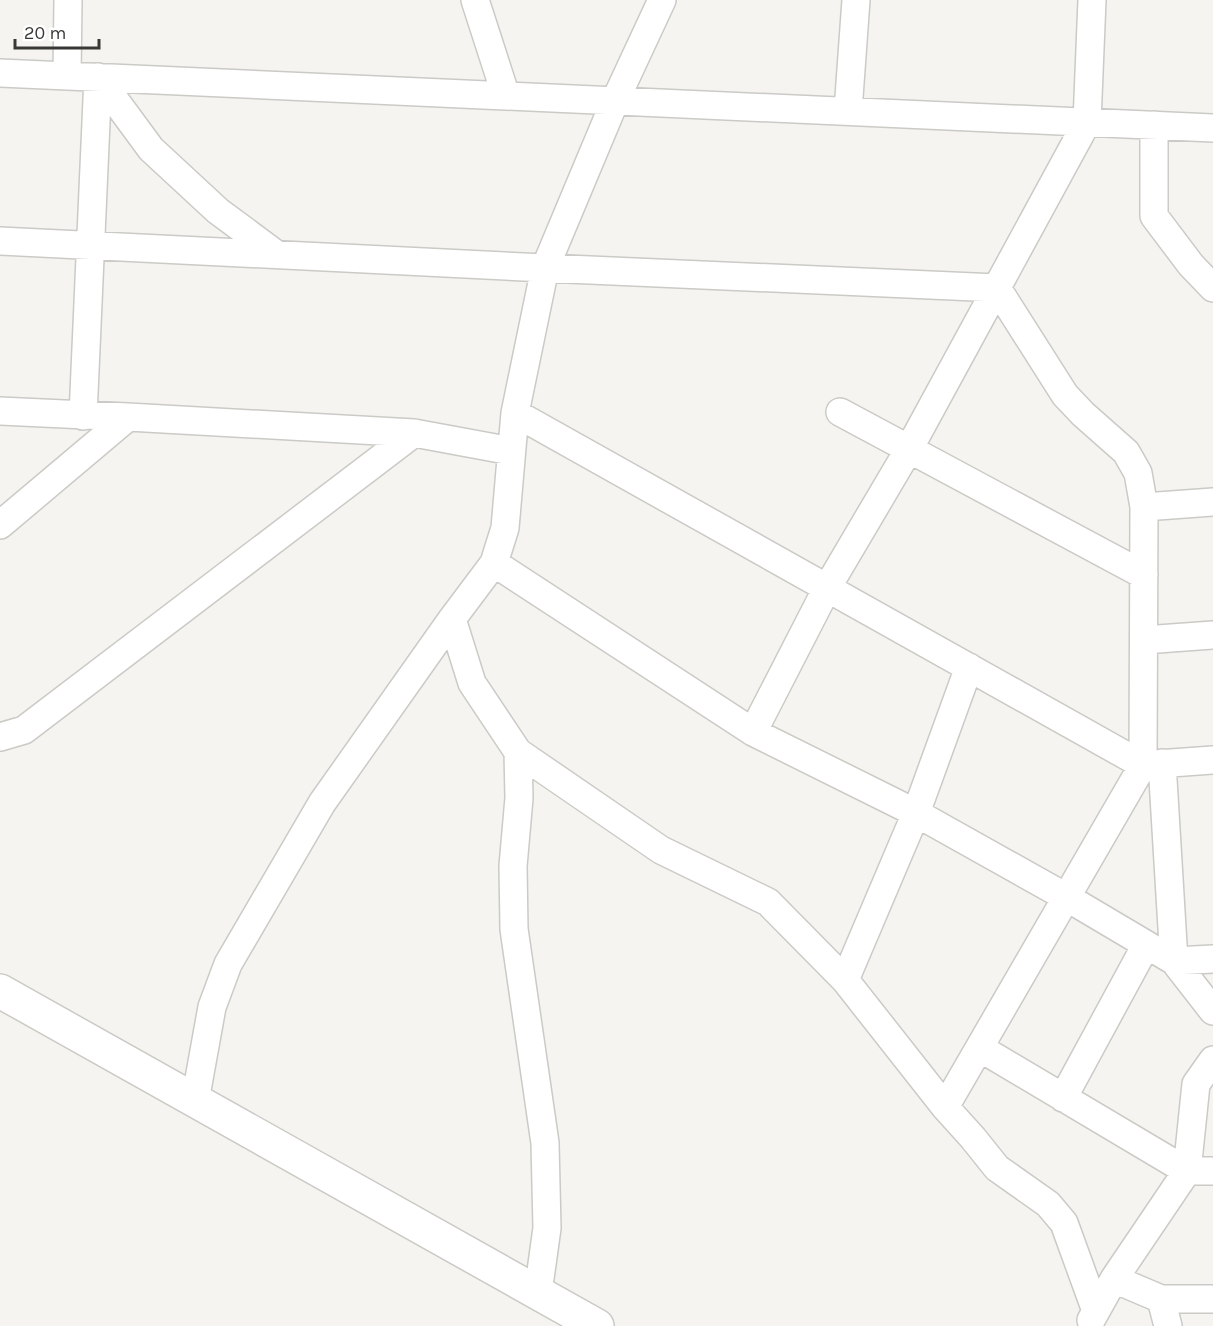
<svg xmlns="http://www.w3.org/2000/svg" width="1213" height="1326" font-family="Karla,sans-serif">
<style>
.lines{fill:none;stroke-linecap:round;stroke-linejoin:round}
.street-casing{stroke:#cbcac6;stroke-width:30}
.secondary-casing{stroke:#cbcac6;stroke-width:36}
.street{stroke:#fff;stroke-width:27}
.secondary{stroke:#fff;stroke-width:33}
</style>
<rect width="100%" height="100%" fill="#f5f4f0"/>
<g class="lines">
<defs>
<path id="street" d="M 475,0 L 506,96
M 0,73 L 1213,128
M 67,76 L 68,0
M 848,111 L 856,0
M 1154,125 L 1154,216 L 1191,265 L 1213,288
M 0,241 L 545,268 L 997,288 L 1065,395 L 1083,414 L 1126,452 L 1138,473 L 1144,507 L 1143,765 L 945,1107
M 0,411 L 128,417 L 414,433 L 511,451
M 840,412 L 1144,575
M 515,413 L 1143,765 L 1213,760
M 83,416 L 98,77 L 151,149 L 218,211 L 276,254
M 1144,507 L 1213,502
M 0,525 L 128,417
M 494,563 L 753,732 L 916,813 L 1066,897 L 1174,961 L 1213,959
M 1144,640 L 1213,635
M 753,732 L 827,588 L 909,449 L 1087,122 L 1092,0
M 0,737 L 24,730 L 414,433
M 518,752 L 661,850 L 768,902 L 845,980 L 945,1107 L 973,1138 L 997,1168 L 1048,1204 L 1064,1223 L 1096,1311
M 1162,763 L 1174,961 L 1213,1011
M 845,980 L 916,813 L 969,667
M 980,1048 L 1187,1171 L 1213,1171
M 1063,1098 L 1146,945
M 195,1101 L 212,1007 L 228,964 L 322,803 L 452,619
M 1114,1279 L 1161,1299 L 1213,1299
M 538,1293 L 547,1228 L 545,1143 L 514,929 L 513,866 L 519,798 L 518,752 L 472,683 L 452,619 L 494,563 L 505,528 L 515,413 L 545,268 L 615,101 L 662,0
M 1161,1299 L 1168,1326
M 1091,1320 L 1114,1279 L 1187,1171 L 1196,1084 L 1213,1060"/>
<path id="secondary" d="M 0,991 L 597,1326"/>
</defs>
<!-- street casing -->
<use href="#street" class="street-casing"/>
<!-- secondary casing -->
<use href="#secondary" class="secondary-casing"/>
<!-- street -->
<use href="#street" class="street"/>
<!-- secondary -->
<use href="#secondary" class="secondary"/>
</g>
<!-- scale -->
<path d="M15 39v9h84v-9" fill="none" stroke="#383836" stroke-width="3"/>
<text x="24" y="39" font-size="18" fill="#383836" stroke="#ffffff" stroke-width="4.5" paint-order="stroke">20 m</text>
</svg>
